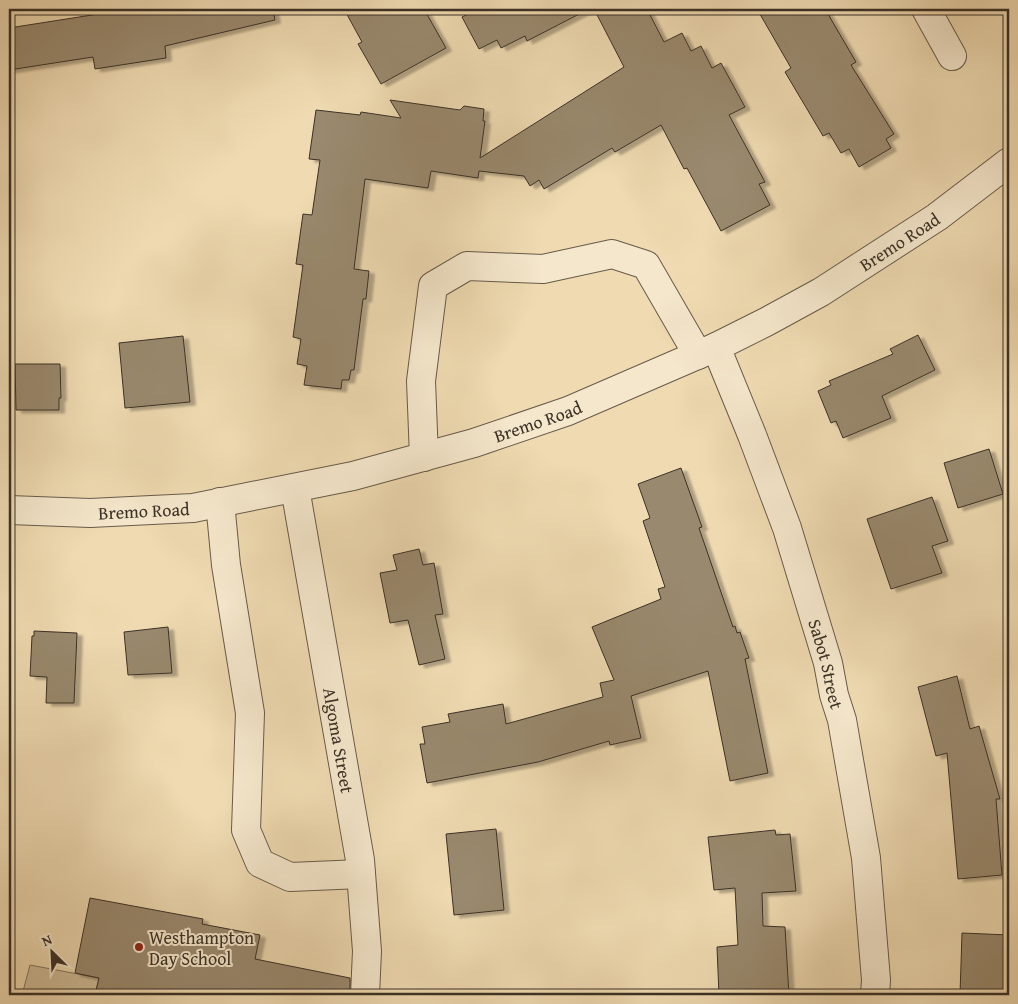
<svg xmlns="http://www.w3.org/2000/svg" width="1018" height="1004" font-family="'Gentium Book Plus',serif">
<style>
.green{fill:#d0bd99;stroke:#867760}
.building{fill:#99896e;stroke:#3b3126;filter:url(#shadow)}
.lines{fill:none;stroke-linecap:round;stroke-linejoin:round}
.minor-casing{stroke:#685b49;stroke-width:30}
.minor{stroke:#f5e7cc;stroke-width:28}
.poi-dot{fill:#8f2418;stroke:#f5e7cc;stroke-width:2}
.labels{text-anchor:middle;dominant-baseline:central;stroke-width:4;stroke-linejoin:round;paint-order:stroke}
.street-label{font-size:18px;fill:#3b3126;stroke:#f5e7cc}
.poi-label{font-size:18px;fill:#3b3126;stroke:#f5e7cc;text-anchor:start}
</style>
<defs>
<filter id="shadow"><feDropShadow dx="5.5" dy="3" stdDeviation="1" flood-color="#0004"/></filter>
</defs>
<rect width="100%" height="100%" fill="#efdab1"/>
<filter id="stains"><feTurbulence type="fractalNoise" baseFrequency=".004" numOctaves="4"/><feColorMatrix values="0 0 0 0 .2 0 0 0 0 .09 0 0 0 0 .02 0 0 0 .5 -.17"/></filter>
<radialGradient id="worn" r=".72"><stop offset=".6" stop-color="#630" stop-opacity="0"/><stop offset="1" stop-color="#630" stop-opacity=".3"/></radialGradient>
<!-- green -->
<path class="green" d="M 30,965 L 99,978 L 95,995 L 22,995 Z"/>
<!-- building -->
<path class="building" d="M 130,9 L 273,9 L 275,20 L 165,46 L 166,58 L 95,69 L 93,57 L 9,70 L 9,28 Z
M 344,9 L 424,9 L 446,48 L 381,84 L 358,44 L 362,42 Z
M 478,9 L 589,9 L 527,41 L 525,36 L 501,48 L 497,40 L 479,49 L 462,17 Z
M 594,9 L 647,9 L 664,42 L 682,33 L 691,51 L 701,46 L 712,68 L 721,63 L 745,107 L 729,115 L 765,182 L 759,184 L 770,205 L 721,231 L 687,168 L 684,169 L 661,125 L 615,152 L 612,148 L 544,189 L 539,180 L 530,186 L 524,176 L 479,171 L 478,178 L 431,171 L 428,188 L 365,179 L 354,269 L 369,271 L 366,299 L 363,299 L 354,370 L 351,370 L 349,380 L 342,380 L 341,389 L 304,385 L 307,366 L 297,364 L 301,339 L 293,337 L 303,265 L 296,264 L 303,214 L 312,215 L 320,160 L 309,159 L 316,110 L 360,115 L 361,112 L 401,118 L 390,100 L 460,110 L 464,106 L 484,109 L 483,121 L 485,121 L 480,158 L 624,67 Z
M 757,9 L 825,9 L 856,62 L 851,65 L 894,134 L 886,139 L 891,148 L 859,167 L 849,149 L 841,153 L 829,133 L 823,136 L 785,72 L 791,68 Z
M 918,335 L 935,370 L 882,396 L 891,418 L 843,438 L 836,421 L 831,423 L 818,391 L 831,385 L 829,381 L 893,354 L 890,349 Z
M 183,336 L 190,402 L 125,408 L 119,343 Z
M 15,364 L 60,364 L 61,398 L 59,398 L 59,410 L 16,410 Z
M 989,449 L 1003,494 L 958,508 L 944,463 Z
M 681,468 L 702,527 L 699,528 L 733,627 L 735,626 L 737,633 L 740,632 L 749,658 L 745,659 L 768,773 L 730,781 L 708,671 L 631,696 L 641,738 L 610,745 L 609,741 L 538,762 L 427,783 L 420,744 L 425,744 L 422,727 L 450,722 L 448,714 L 503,704 L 506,724 L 603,697 L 600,683 L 614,680 L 592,627 L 661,599 L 658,589 L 665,587 L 643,521 L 650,518 L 638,484 Z
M 932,497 L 948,541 L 932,546 L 942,573 L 891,589 L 867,519 Z
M 419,549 L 423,565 L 434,563 L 443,614 L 435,615 L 445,659 L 419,665 L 408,620 L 390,623 L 380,573 L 397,570 L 393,555 Z
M 168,627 L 172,673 L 128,675 L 124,632 Z
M 34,631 L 77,633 L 74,703 L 46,703 L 47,677 L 30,676 L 32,636 L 34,636 Z
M 957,676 L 970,729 L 979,726 L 1000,799 L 996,799 L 1002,875 L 958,879 L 947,753 L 936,756 L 918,687 Z
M 496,829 L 504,910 L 454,915 L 446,834 Z
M 775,830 L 776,835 L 790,834 L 796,891 L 762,893 L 763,926 L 785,927 L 789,995 L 719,995 L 717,947 L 738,945 L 735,888 L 714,890 L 708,837 Z
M 90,898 L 203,919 L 202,924 L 260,935 L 255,959 L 350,978 L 350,995 L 95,995 L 99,978 L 75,973 Z
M 962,933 L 1009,935 L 1009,995 L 960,995 Z"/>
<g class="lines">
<defs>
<g id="minor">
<path d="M 926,9 L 952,56"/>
<path id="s1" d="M 716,347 L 752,435 L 787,528 L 828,663 L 834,695 L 842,720 L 866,858 L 876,980 L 875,995"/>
<path d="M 424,457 L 421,381 L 433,286 L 467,266 L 543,269 L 612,254 L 646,265 L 698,355"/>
<path id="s2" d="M 295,488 L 360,860 L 367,951 L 365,995"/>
<path d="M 220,502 L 226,565 L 250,713 L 246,830 L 260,863 L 290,877 L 361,874"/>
<path id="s3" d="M 9,510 L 90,513 L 193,508 L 353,476 L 474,443 L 568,411 L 716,347 L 766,322 L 821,292 L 937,217 L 1009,162"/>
</g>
</defs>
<!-- minor casing -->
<use href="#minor" class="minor-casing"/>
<!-- minor -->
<use href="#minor" class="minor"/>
</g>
<!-- markers -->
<circle class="poi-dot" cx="139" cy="947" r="5"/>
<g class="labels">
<!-- street labels -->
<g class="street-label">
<text stroke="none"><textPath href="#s3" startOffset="945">Bremo Road</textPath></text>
<text stroke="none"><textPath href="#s3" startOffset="540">Bremo Road</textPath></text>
<text stroke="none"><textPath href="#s3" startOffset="135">Bremo Road</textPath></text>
<text stroke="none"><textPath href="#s1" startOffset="336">Sabot Street</textPath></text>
<text stroke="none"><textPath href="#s2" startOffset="256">Algoma Street</textPath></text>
</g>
<!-- poi labels -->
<g class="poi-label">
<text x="149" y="937">Westhampton<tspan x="149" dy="21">Day School</tspan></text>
</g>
</g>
<!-- margin -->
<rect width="1018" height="1004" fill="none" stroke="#efdab1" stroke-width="30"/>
<rect x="10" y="10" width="998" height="984" fill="none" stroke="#3b3126" stroke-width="2.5"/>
<rect x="15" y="15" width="988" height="974" fill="none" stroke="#3b3126"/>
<!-- north arrow -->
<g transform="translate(52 952) rotate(336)" stroke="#f5e7cc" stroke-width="4" paint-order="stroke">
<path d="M0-4L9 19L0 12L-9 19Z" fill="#3b3126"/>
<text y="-8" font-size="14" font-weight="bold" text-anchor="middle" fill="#3b3126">N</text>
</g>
<rect width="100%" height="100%" filter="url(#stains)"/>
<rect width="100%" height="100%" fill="url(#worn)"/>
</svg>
